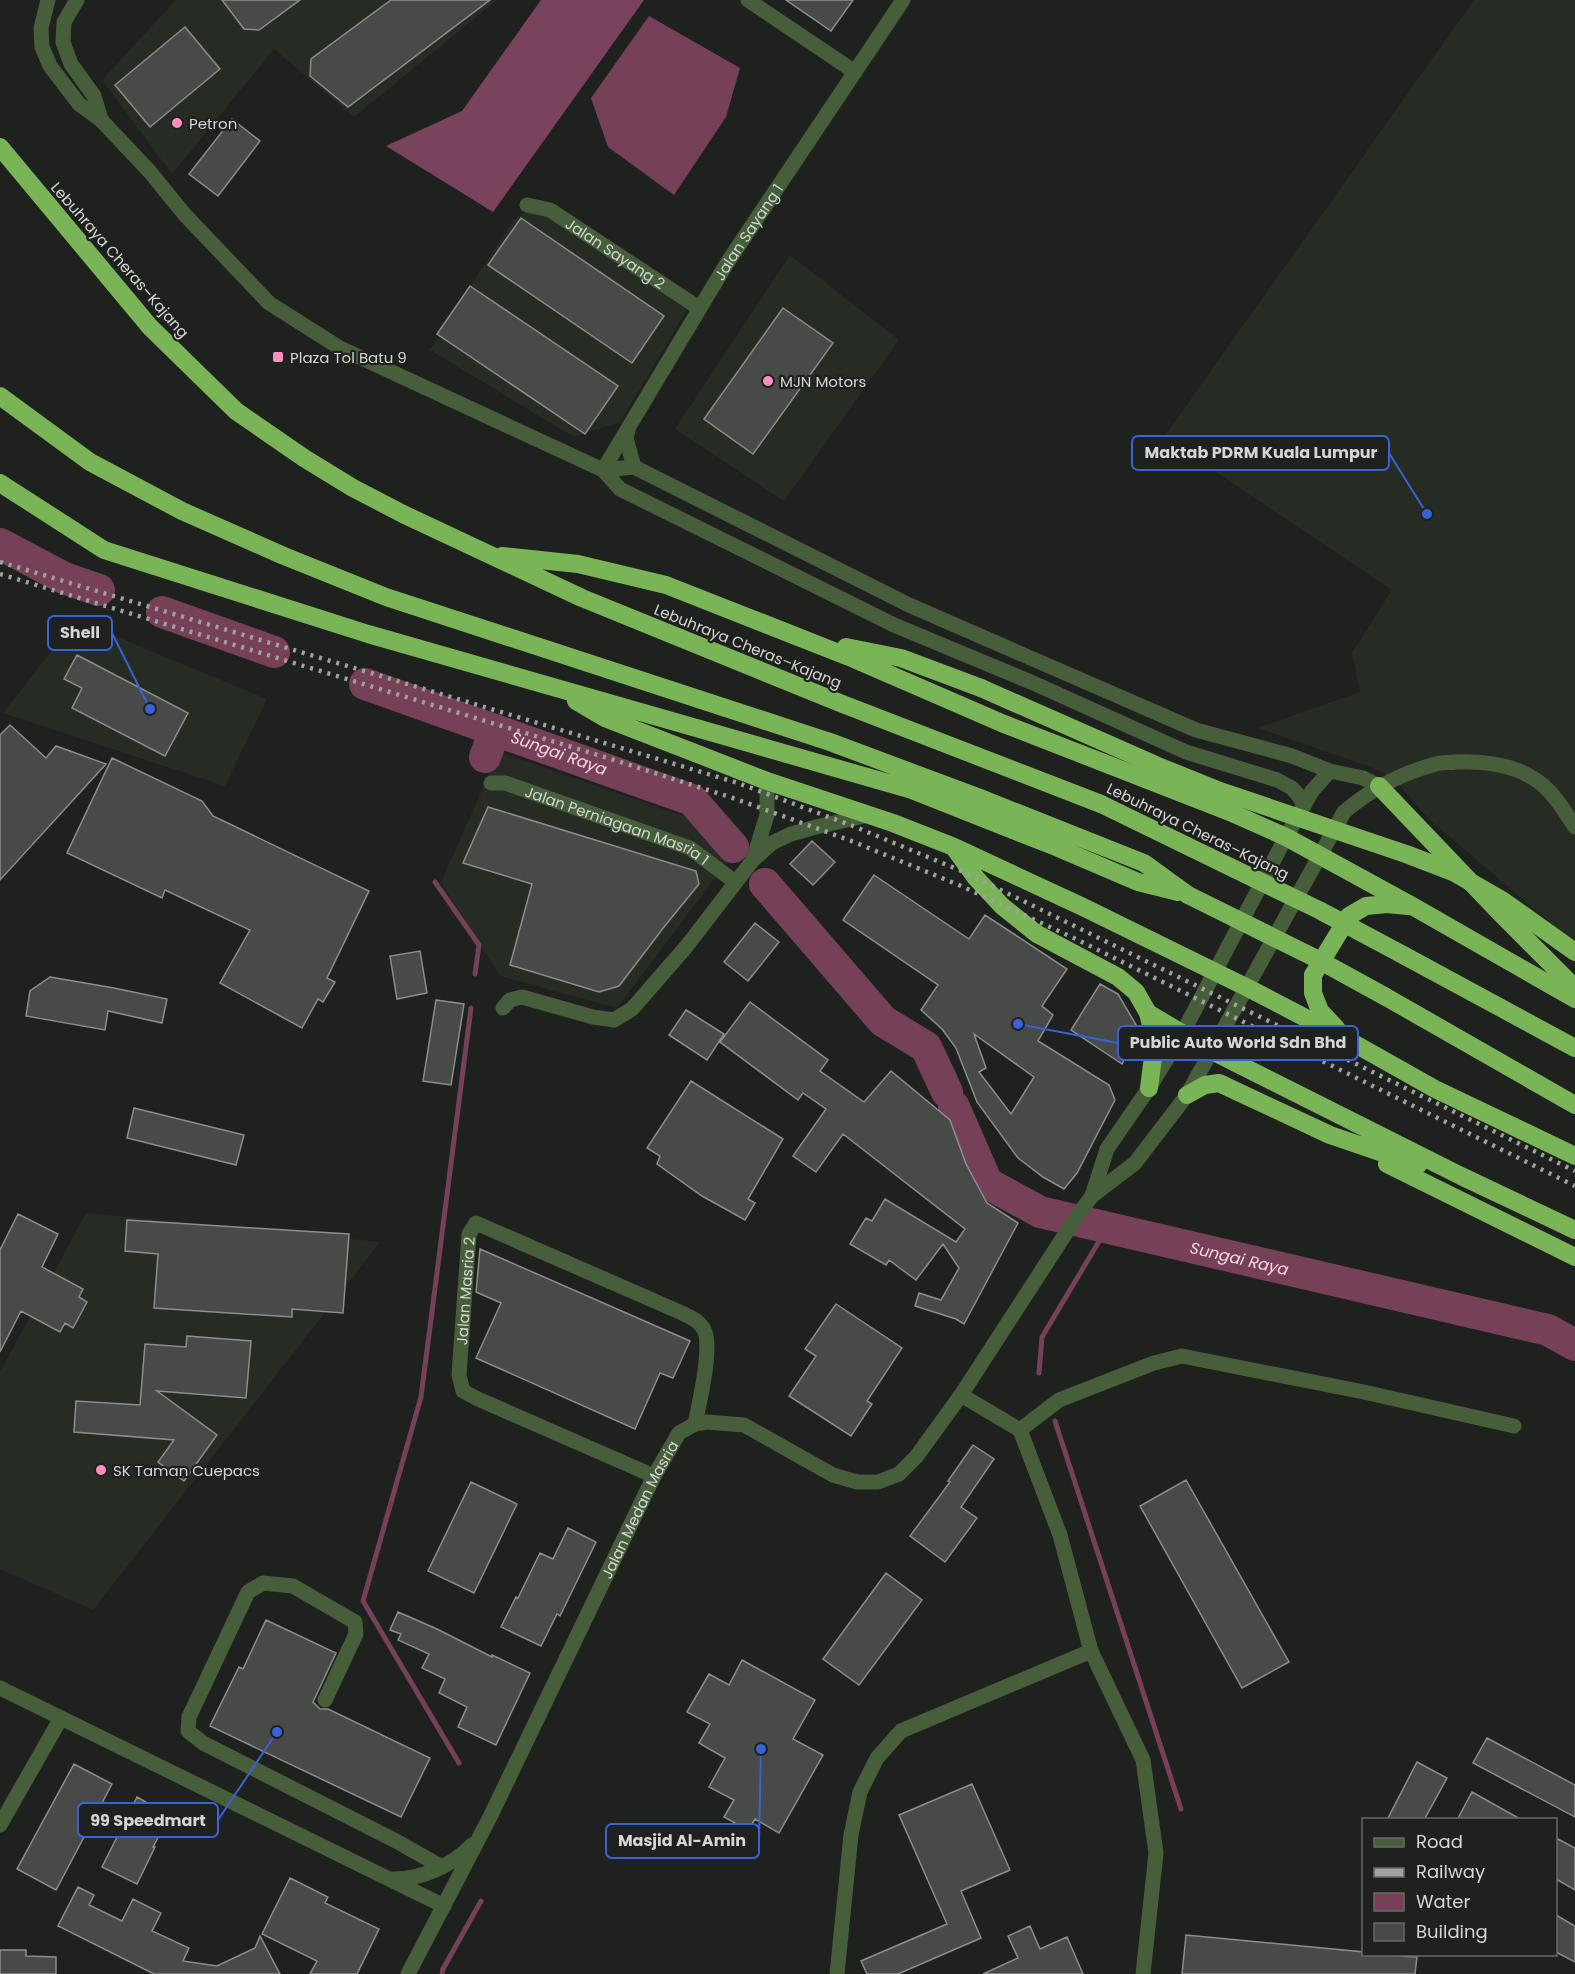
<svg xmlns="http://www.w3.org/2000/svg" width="1575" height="1974" font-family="Poppins,sans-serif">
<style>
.built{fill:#262c23}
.forest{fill:#7a435d}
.water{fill:#764059}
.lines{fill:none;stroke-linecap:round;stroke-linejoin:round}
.stream{stroke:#764059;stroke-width:5}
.river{stroke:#764059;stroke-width:32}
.building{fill:#474a46;stroke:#8c8e8a;stroke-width:1.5;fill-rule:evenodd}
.minor{stroke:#475e3a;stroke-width:15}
.highway{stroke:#79b556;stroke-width:18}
.rail{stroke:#a0a2a0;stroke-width:4.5;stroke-dasharray:3 6;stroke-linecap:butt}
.highway-bridge{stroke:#79b556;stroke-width:18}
.poi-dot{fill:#fc8fc2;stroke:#1f211e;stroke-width:2}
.labels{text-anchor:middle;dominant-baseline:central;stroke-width:4.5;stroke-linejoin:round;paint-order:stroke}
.poi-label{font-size:15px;fill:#d4d6d4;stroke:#1f211e;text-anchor:start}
.street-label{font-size:15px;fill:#d4d6d4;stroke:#1f211e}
.water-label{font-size:16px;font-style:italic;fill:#fad5e4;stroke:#1f211e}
.leader{fill:none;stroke:#3862d7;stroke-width:2}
.callout-dot{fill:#3862d7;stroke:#1f211e;stroke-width:2}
.callout{fill:#1f211e;stroke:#3862d7;stroke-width:2}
.callout-label{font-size:16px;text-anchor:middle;font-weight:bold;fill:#d4d6d4}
</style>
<rect width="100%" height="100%" fill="#1f211e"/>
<!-- built -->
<path class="built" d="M 176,0 L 497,0 L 354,117 L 274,49 L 172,174 L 102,80 Z
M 1474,0 L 1575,0 L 1575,944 L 1430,820 L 1395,780 L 1374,768 L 1258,728 L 1360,692 L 1352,653 L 1392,590 L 1164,437 Z
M 526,211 L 548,216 L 687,310 L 620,422 L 574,437 L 430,350 L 513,220 Z
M 790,255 L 899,340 L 784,501 L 675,429 Z
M 76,620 L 267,699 L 225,786 L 3,713 Z
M 499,752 L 695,820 L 731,857 L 617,1008 L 500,976 L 441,882 Z
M 86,1213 L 380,1242 L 93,1610 L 0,1569 L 0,1372 Z"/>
<!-- forest -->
<path class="forest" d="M 541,0 L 644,0 L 493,212 L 386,146 L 462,111 Z"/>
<!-- water -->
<path class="water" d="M 649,16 L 740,68 L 726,117 L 674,195 L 608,147 L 591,98 Z"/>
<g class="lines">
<!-- stream -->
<path class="stream" d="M 435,882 L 479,945 L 475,974
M 1039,1373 L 1042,1337 L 1107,1228
M 1055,1421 L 1181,1809
M 459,1763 L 363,1601 L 421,1397 L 471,1008
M 442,1974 L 443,1969 L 481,1901"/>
<!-- river -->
<g class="river">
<path d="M 0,544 L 64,578 L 99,590"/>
<path d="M 162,612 L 274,652"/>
<path id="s1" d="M 365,684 L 692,800 L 733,847"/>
<path d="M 485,757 L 495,730"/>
<path d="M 765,884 L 883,1021 L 926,1047 L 947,1092"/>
<path id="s2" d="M 954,1107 L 987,1183 L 1040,1212 L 1548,1330 L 1575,1345"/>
</g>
</g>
<!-- building -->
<path class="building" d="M 222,0 L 300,0 L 259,30 L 244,29 Z
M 391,0 L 490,0 L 348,107 L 310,76 L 311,59 Z
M 786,0 L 853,0 L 831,31 Z
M 185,27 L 220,69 L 150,127 L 115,85 Z
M 232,119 L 260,141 L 218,196 L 189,174 Z
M 521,218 L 664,316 L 632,363 L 488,265 Z
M 470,286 L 618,386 L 585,434 L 437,334 Z
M 783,308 L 833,343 L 753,454 L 704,419 Z
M 77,655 L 188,713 L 165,756 L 72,708 L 82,688 L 64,679 Z
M 10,725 L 46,758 L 56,746 L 106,764 L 0,880 L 0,735 Z
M 112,758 L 202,801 L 213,816 L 369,891 L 327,978 L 335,982 L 323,1002 L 318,999 L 302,1028 L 220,983 L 250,930 L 165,890 L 162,898 L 67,853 Z
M 488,807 L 696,871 L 699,884 L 664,927 L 619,986 L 599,992 L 510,965 L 532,884 L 463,863 Z
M 812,841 L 835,862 L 813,885 L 790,864 Z
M 874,875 L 969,939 L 985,915 L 1067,969 L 1042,1006 L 1053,1015 L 1038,1041 L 1109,1085 L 1115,1100 L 1077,1173 L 1064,1189 L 1043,1177 L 1018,1158 L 977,1102 L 956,1048 L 942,1029 L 921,1010 L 938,985 L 843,920 ZM 974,1034 L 1034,1077 L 1011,1114 L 979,1072 L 986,1068 Z
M 755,923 L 779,942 L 748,981 L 724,962 Z
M 420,951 L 427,993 L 397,999 L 390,956 Z
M 50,977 L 114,988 L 167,999 L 162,1023 L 108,1011 L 105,1030 L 26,1016 L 30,991 Z
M 1100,984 L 1118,994 L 1139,1030 L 1122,1064 L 1071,1030 Z
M 436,1000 L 464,1004 L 451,1085 L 423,1081 Z
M 750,1002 L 828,1060 L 820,1071 L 864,1102 L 891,1071 L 950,1120 L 966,1164 L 987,1203 L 1018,1223 L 964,1324 L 956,1319 L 915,1306 L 919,1293 L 941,1300 L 959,1268 L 943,1244 L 916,1280 L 889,1260 L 886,1265 L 850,1244 L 866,1218 L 872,1221 L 885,1199 L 956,1242 L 965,1229 L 843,1134 L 816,1172 L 793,1156 L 826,1109 L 803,1093 L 798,1100 L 720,1042 Z
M 686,1010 L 724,1034 L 707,1060 L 669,1035 Z
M 691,1081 L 783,1139 L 748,1199 L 755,1203 L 745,1220 L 702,1196 L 657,1164 L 660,1156 L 647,1148 Z
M 134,1108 L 244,1135 L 236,1165 L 127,1138 Z
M 18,1214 L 58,1234 L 42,1267 L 83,1289 L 79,1297 L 87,1302 L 73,1328 L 65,1323 L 60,1332 L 21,1311 L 0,1352 L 0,1250 Z
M 127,1220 L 349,1234 L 343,1313 L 292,1309 L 292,1317 L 154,1308 L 158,1254 L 125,1251 Z
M 480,1249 L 690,1341 L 673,1378 L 660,1373 L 635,1429 L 476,1358 L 501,1303 L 476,1292 Z
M 836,1304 L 902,1348 L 867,1401 L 872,1404 L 851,1436 L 789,1396 L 816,1356 L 805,1349 Z
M 187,1336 L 251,1341 L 246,1398 L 157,1391 L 217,1435 L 184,1481 L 158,1462 L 174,1440 L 74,1432 L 76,1401 L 140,1405 L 145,1344 L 186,1347 Z
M 973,1445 L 994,1459 L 961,1507 L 977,1518 L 945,1562 L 910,1536 L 950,1482 L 948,1481 Z
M 1186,1480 L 1289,1662 L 1242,1688 L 1140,1506 Z
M 471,1482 L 517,1504 L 474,1593 L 428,1571 Z
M 568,1528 L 596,1542 L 560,1616 L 557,1614 L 541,1646 L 501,1627 L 516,1597 L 518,1598 L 540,1553 L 553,1559 Z
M 886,1573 L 922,1600 L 859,1685 L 823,1659 Z
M 398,1612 L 437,1629 L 492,1657 L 492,1655 L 530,1673 L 496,1745 L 458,1727 L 467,1707 L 439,1693 L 445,1679 L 422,1668 L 429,1654 L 398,1640 L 401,1634 L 390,1630 Z
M 266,1620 L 336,1653 L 313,1702 L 320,1709 L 328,1709 L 430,1758 L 401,1817 L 210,1726 L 239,1667 L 243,1669 Z
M 742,1660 L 815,1700 L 793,1739 L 823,1755 L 779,1833 L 755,1819 L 748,1830 L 724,1817 L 734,1800 L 709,1787 L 725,1758 L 699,1743 L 710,1724 L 687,1712 L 709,1674 L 729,1685 Z
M 1487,1738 L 1575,1785 L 1575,1817 L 1473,1763 Z
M 1417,1762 L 1447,1778 L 1424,1820 L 1387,1820 Z
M 74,1764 L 112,1784 L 56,1890 L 17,1869 Z
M 972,1784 L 1010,1870 L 961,1891 L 981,1938 L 898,1974 L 867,1974 L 861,1961 L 947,1924 L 899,1815 Z
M 1472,1792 L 1522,1820 L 1457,1820 Z
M 137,1797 L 170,1816 L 153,1847 L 155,1847 L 137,1884 L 102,1867 Z
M 1556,1838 L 1575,1848 L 1575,1890 L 1556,1879 Z
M 290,1878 L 328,1897 L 325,1903 L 379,1929 L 357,1974 L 310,1974 L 317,1961 L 262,1934 Z
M 78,1887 L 94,1895 L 89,1905 L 122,1921 L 133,1899 L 161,1913 L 152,1931 L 189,1948 L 183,1961 L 217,1966 L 255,1948 L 260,1936 L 280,1974 L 154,1974 L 58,1926 Z
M 1556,1915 L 1575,1926 L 1575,1962 L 1556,1952 Z
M 1030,1926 L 1040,1949 L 1067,1937 L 1083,1974 L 983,1974 L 1018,1958 L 1008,1936 Z
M 1186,1935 L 1364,1952 L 1364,1954 L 1417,1957 L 1415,1974 L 1182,1974 Z
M 0,1950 L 26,1950 L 26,1956 L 56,1957 L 56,1974 L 0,1974 Z"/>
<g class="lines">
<!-- minor -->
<g class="minor">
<path d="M 48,0 L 41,28 L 42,47 L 50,66 L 79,104 L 101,120 L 150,172 L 185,215 L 269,303 L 340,348 L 603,470 L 620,489 L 894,625 L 1031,682 L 1186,752 L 1277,780 L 1292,788 L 1299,796 L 1304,806"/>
<path d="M 77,0 L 64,22 L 63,42 L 71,64 L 94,96 L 101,120"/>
<path d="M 748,0 L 855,72"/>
<path id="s3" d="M 527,205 L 550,210 L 699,308"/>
<path d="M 628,430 L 626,438 L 634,467"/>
<path d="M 603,470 L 634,467 L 909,605 L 1196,730 L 1292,756 L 1330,771 L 1363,778 L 1379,786"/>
<path id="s4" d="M 603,470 L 727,263 L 903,0"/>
<path id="s5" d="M 491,783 L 505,783 L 690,848 L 735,882"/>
<path d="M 754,857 L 767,815 L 767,781"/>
<path d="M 503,1008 L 510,1000 L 522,997 L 593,1017 L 614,1020 L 632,1009 L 686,947 L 753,860 L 772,843 L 791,834 L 816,827 L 868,815"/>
<path d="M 1092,1196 L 1107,1149 L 1149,1088 L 1182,1034 L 1286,837 L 1312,791 L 1330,771"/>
<path d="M 961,1395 L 1020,1430 L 1060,1535 L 1091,1651 L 1143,1760 L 1156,1853 L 1143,1974"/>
<path d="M 1020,1430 L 1059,1400 L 1154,1363 L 1182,1356 L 1364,1392 L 1514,1426"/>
<path id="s6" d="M 654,1476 L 478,1399 L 463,1391 L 459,1375 L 469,1234 L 476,1223 L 682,1313 C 691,1318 700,1321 704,1330 C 713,1347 699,1404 695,1424"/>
<path d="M 0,1688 L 444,1906"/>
<path d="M 325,1700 L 356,1634 L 355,1622 L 293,1586 L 263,1583 L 248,1592 L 189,1717 L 188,1731 L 203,1743 L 396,1841 L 442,1867"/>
<path d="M 0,1825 L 61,1718"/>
<path d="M 391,1879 C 421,1880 451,1866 472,1845"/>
<path id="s7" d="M 408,1974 L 490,1817 L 654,1476 L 679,1433 L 695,1424 L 707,1422 L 744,1425 L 833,1475 L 857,1482 L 878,1482 L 899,1474 L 916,1457 L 961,1395 L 1079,1213 L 1092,1196 L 1135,1163 L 1187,1095 L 1344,812 C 1371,789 1402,773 1436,764 C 1442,762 1449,763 1455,762 C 1487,761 1525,766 1548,790 C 1559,801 1567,815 1575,827"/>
<path d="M 837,1974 L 851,1835 L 860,1792 L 877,1758 L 901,1731 L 1091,1651"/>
</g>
<!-- highway -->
<path class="highway" d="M 0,147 L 150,327 L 236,411 L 304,458 L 353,488 L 403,514 L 582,598 L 840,703 L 1101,804
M 0,396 L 90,462 L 182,511 L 284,556 L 386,597 L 830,742 L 980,798 L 1144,863 L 1188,895
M 0,483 L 104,550 L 368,634 L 909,789 L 1056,847 L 1138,882 L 1178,892
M 502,556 L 578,564 L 666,585 L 854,659 L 1004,724 L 1230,812 L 1286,837 L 1414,907 L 1575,999
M 846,647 L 901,658 L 981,688
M 576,701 L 605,718 L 767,781 L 893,823 L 954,847 L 1083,907 L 1248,988 L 1348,1040 L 1435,1089 L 1575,1156
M 1379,786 L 1504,917 L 1575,988
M 955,849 L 976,878 L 1002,906 L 1037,934 L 1118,977 L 1136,992 L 1148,1013 L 1153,1033 L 1153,1057 L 1149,1088
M 1405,956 L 1575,1048
M 1386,997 L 1575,1105
M 1148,1013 L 1212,1051 L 1461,1176 L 1575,1230
M 1336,1028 L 1320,1011 L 1313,993 L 1313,975 L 1349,916 L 1366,906 L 1387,904 L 1408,906
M 1187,1095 L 1205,1085 L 1219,1083 L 1330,1135 L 1418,1165
M 1387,1164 L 1575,1257"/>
<!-- rail -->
<path class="rail" d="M 0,562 L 738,783 L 853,826 L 964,872 L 1575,1171
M 0,574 L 611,759 L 733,798 L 849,840 L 959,885 L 1076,939 L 1575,1186"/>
<!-- highway-bridge -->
<path class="highway-bridge" d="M 981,688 L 1158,766 L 1220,791 L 1406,854 L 1453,872 L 1502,900 L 1575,952
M 1101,804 L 1319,910 L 1405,956
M 1188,895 L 1315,958 L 1386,997"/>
</g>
<!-- markers -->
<g class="poi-dot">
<circle cx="177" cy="123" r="6"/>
<rect x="272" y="351" width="12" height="12" rx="3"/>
<circle cx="768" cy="381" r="6"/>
<circle cx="101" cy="1470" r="6"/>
</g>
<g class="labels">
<!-- poi labels -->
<g class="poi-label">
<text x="189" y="123">Petron</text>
<text x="290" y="357">Plaza Tol Batu 9</text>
<text x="780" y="381">MJN Motors</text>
<text x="113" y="1470">SK Taman Cuepacs</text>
</g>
<!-- street labels -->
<g class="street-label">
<text stroke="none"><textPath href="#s4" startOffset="279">Jalan Sayang 1</textPath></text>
<text stroke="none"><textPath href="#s3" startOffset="102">Jalan Sayang 2</textPath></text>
<text transform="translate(120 260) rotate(49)">Lebuhraya Cheras–Kajang</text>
<text transform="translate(748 646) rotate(22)">Lebuhraya Cheras–Kajang</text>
<text stroke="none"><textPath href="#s5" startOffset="134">Jalan Perniagaan Masria 1</textPath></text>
<text transform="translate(1198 831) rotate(26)">Lebuhraya Cheras–Kajang</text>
<text stroke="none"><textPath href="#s6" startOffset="310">Jalan Masria 2</textPath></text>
<text stroke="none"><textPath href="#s7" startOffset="519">Jalan Medan Masria</textPath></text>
</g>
<!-- water labels -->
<g class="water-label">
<text stroke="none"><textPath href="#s1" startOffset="206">Sungai Raya</textPath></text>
<text stroke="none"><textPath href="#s2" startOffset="348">Sungai Raya</textPath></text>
</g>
</g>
<!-- callouts -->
<path class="leader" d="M1427 514L1389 453M150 709L112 633M1018 1024L1118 1043M277 1732L218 1820M761 1749L759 1841"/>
<g class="callout-dot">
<circle cx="1427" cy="514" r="6"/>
<circle cx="150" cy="709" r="6"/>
<circle cx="1018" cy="1024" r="6"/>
<circle cx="277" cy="1732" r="6"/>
<circle cx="761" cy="1749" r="6"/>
</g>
<g class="callout">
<rect x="1132" y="436" width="257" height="34" rx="6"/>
<rect x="48" y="616" width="64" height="34" rx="6"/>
<rect x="1118" y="1026" width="240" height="34" rx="6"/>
<rect x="78" y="1803" width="140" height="34" rx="6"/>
<rect x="606" y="1824" width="153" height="34" rx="6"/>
</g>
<g class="callout-label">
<text x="1261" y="458">Maktab PDRM Kuala Lumpur</text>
<text x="80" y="638">Shell</text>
<text x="1238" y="1048">Public Auto World Sdn Bhd</text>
<text x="148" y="1826">99 Speedmart</text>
<text x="682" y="1846">Masjid Al-Amin</text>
</g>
<!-- legend -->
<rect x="1362" y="1818" width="195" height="138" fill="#1f211e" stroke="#676967" stroke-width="1.5"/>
<rect x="1374" y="1838" width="30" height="9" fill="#475e3a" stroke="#676967" stroke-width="1.5"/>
<text x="1416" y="1848" font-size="18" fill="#d4d6d4">Road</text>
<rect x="1374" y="1868" width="30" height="9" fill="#a0a2a0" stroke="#676967" stroke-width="1.5"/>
<text x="1416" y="1878" font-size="18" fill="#d4d6d4">Railway</text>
<rect x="1374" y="1893" width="30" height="18" fill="#764059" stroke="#676967" stroke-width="1.5"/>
<text x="1416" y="1908" font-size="18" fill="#d4d6d4">Water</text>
<rect x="1374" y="1923" width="30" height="18" fill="#474a46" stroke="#676967" stroke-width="1.5"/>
<text x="1416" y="1938" font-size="18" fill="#d4d6d4">Building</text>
</svg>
